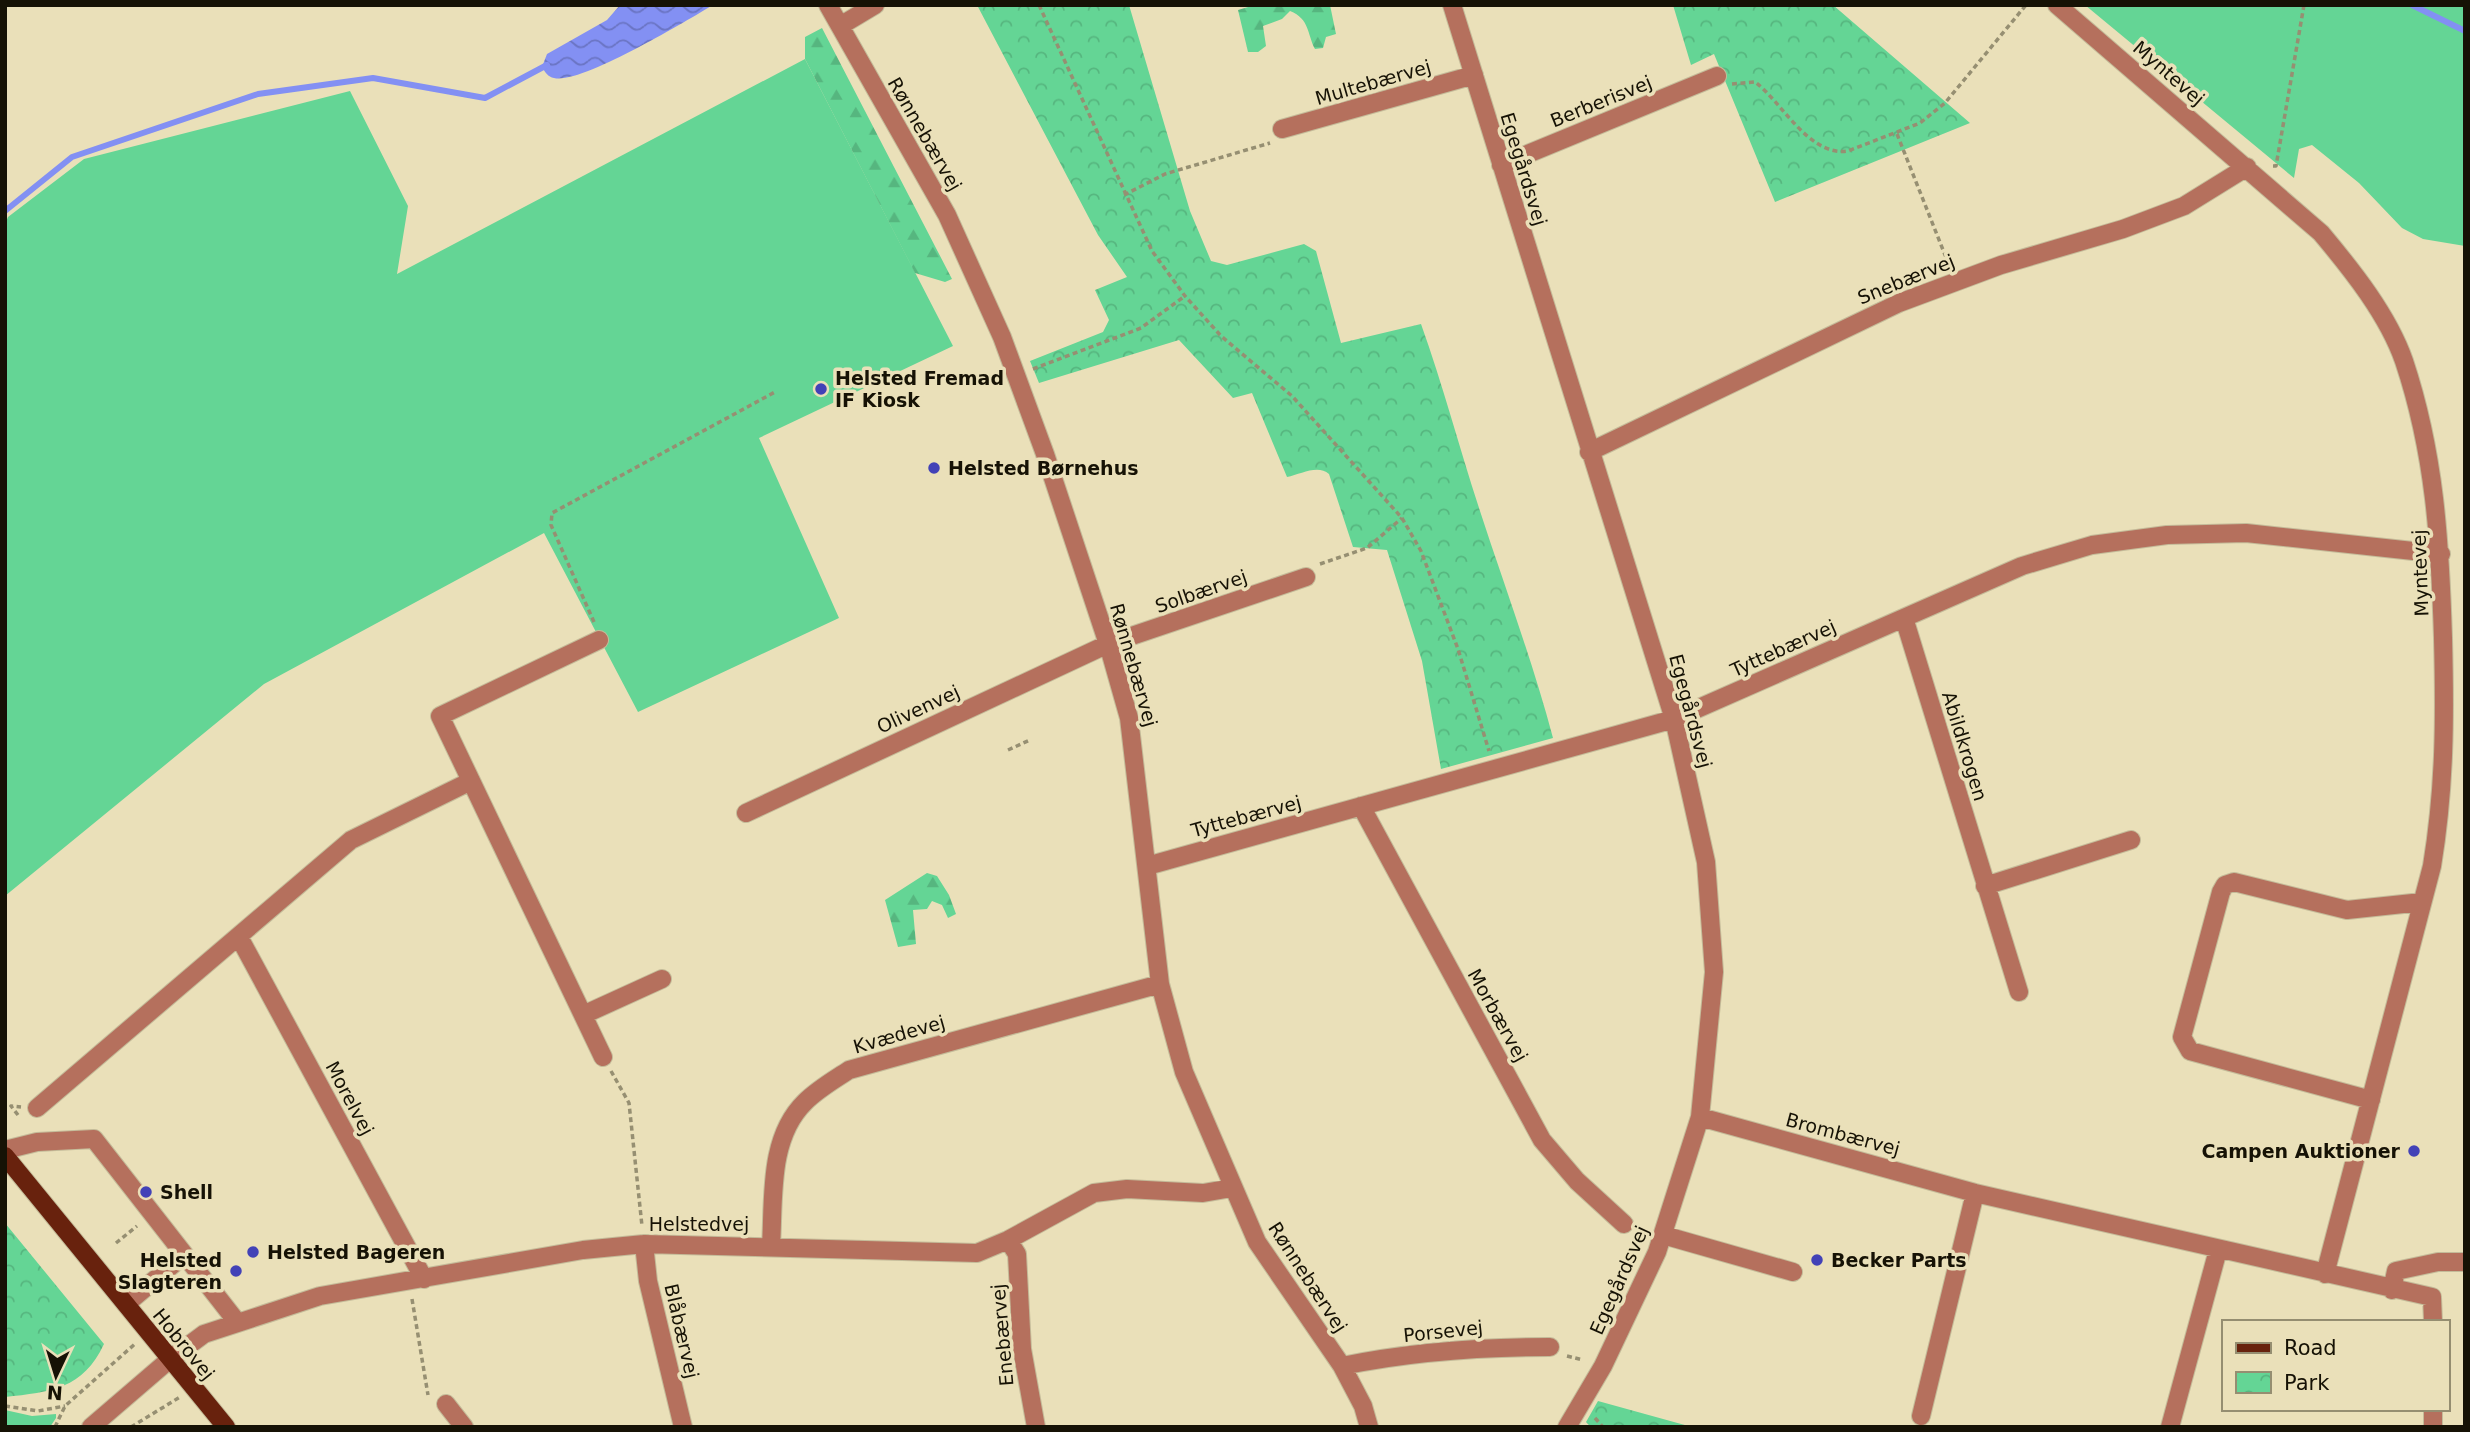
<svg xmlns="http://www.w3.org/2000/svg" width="2470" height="1432" font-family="'DejaVu Sans',sans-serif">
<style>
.grass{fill:#64d595}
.forest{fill:url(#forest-firs)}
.park{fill:url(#park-crowns)}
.water{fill:url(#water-waves)}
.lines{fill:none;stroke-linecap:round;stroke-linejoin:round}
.stream{stroke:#8390f3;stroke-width:6}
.minor-casing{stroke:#c4bb99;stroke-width:20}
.major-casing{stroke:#c4bb99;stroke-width:20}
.path{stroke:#968f72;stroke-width:3.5;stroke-dasharray:5 3.5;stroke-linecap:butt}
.minor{stroke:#b5705d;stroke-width:18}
.major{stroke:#68220d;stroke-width:18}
.poi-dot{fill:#4242b7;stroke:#eae0b9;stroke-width:2.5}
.labels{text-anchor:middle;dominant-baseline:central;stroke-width:7;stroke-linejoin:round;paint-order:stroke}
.street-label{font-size:19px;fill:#161205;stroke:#eae0b9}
.poi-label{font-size:19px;font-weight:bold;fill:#161205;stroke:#eae0b9;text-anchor:start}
</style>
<defs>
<pattern id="forest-firs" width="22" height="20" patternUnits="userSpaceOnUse" patternTransform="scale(1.75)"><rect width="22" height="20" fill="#64d595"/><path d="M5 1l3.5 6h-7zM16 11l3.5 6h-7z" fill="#56b67f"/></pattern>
<pattern id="park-crowns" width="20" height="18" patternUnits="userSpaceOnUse" patternTransform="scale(1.75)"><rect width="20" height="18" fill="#64d595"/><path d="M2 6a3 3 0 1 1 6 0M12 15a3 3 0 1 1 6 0" fill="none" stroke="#56b67f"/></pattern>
<pattern id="water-waves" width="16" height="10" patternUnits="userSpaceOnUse" patternTransform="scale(1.75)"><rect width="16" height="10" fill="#8390f3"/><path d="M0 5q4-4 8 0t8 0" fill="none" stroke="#6a74c3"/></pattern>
</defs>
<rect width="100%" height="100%" fill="#eae0b9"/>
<!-- grass -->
<path class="grass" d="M 2085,5 L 2465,5 L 2465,246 L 2423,239 L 2402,228 L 2359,183 L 2312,145 L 2299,149 L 2294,178 Z
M 805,59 L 953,346 L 759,438 L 839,618 L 638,712 L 544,533 L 264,684 L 5,896 L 5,224 L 8,217 L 84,159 L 350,91 L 408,206 L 397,274 Z
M 5,1410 L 32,1416 L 56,1414 L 56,1418 L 50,1427 L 5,1427 Z"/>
<!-- forest -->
<path class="forest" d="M 1255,5 L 1330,5 L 1336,34 L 1326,37 L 1323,48 L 1315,49 C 1307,34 1310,19 1290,11 L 1282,19 L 1263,26 L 1266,46 L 1258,52 L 1248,52 L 1238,10 Z
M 822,28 L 952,279 L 945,282 L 915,273 L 805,59 L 805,37 Z
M 927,873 L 937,876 L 949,895 L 956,914 L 948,918 L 942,905 L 932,901 L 927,909 L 913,910 L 916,944 L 898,947 L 885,900 Z"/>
<!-- park -->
<path class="park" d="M 977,5 L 1129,5 L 1190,211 L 1211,261 L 1227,265 L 1304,244 L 1316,251 L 1341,343 L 1421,324 C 1443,385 1459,447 1479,508 C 1504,585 1532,659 1553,738 L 1441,769 L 1422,661 L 1387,550 L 1353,547 L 1329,474 C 1318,464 1301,474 1287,477 L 1252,393 L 1233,398 L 1179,340 L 1039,383 L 1030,361 L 1103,332 L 1109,320 L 1095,290 L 1127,277 L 1098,235 Z
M 1673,5 L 1833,5 L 1970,123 L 1775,202 L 1714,54 L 1691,65 Z
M 5,1223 L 104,1344 C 83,1389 51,1392 5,1397 Z
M 1598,1401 L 1692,1427 L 1591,1427 L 1586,1422 Z"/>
<!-- water -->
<path class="water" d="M 620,5 L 713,5 C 686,21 580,85 554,78 C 548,77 545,72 542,67 L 547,54 L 607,20 Z"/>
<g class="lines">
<!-- stream -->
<path class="stream" d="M 2412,5 L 2465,31
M 5,211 L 72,157 L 258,94 L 373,78 L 485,98 L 547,65"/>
<defs>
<path id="minor" d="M 828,5 L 947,215 L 1002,337 L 1045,454 L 1108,644 L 1129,718 L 1160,984 L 1184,1072 L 1257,1242 L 1342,1366 L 1363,1406 L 1369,1427
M 1452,5 L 1674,719 L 1706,862 L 1714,972 L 1700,1117 L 1657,1252 L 1603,1366 L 1567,1427
M 2057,5 L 2321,233 C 2352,270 2388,315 2404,361 C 2435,454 2440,542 2443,638 C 2445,717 2445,787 2432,866 L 2325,1274
M 840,26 L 875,5
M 1282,129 L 1474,75
M 1501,165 L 1717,76
M 1589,452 L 1899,303 L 2001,265 L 2123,229 L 2184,206 L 2247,167
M 1904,618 L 2019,992
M 599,640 L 440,716 L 603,1057
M 1361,806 L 1542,1140 L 1577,1181 L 1624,1224
M 746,813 L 1108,644 L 1306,577
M 1147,866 L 1674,719 L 2022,566 L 2092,545 L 2167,535 L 2246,533 L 2441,554
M 1985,886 L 2131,840
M 239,937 L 424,1279
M 583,1015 L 662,979
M 2371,1100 L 2190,1051 L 2182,1037 L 2221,892 L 2225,885 L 2234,882 L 2347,910 L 2422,902
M 37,1108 L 351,840 L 471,781
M 1700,1117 L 1975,1193 L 2432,1297 L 2433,1322
M 5,1150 L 37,1142 L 94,1139 L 237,1322
M 1663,1235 L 1793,1272
M 1008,1240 L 1017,1254 L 1022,1349 L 1036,1427
M 644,1244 L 648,1281 L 683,1427
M 771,1246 C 774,1199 768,1138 805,1102 C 818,1089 834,1080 849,1070 L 1160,984
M 2392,1290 L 2396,1271 L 2438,1262 L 2465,1262
M 126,1304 L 184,1255
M 1342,1366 C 1410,1352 1480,1347 1550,1347
M 446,1404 L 464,1427
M 2433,1409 L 2433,1427
M 1921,1416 L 1975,1193
M 91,1427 L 169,1360 L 204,1334 L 320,1296 L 583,1250 L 644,1244 L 977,1253 L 1008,1240 L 1094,1193 L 1127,1189 L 1203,1193 L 1232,1188
M 2170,1427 L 2218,1250"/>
<path id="major" d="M 5,1156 L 226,1427"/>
</defs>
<!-- minor casing -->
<use href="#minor" class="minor-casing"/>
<!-- major casing -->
<use href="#major" class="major-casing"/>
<!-- path -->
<path class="path" d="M 1039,5 L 1152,251 L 1185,296 L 1221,336 L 1292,396 L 1402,518 L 1421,551 L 1458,649 L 1489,751
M 1732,84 L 1755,82 C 1782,102 1809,157 1848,151 L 1920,123 L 1945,103 L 2026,5
M 1897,134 L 1949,265
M 2273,166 L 2276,166 L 2304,5
M 1124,195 L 1165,174 L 1270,143
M 1033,369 L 1141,328 L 1185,296
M 1320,564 L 1367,548 L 1402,518
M 594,622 L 551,525 L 552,513 L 775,392
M 1008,750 L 1030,740
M 611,1071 L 629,1103 L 642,1226
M 18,1115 L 11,1106 L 21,1107
M 116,1243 L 137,1226
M 412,1299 L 428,1395
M 1567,1356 L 1583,1360
M 5,1406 L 38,1411 L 65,1406
M 1595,1418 L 1603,1427
M 55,1427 L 65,1406 L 136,1343
M 131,1427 L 180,1397"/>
<!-- minor -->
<use href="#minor" class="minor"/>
<!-- major -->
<use href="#major" class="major"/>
</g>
<!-- markers -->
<g class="poi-dot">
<circle cx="821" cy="389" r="7"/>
<circle cx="934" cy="468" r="7"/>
<circle cx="2414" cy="1151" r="7"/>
<circle cx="146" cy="1192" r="7"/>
<circle cx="253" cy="1252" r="7"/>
<circle cx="1817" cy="1260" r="7"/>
<circle cx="236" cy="1271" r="7"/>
</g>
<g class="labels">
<!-- street labels -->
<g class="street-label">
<text transform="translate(2169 73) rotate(41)">Myntevej</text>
<text transform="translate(1373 82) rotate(-16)">Multebærvej</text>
<text transform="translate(1601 101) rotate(-22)">Berberisvej</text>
<text transform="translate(925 134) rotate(60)">Rønnebærvej</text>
<text transform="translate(1524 169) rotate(73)">Egegårdsvej</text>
<text transform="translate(1906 279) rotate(-22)">Snebærvej</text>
<text transform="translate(2420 573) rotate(-92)">Myntevej</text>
<text transform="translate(1201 591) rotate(-19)">Solbærvej</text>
<text transform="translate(1783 648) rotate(-24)">Tyttebærvej</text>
<text transform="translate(1134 665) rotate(74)">Rønnebærvej</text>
<text transform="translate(918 709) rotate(-25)">Olivenvej</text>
<text transform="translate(1691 711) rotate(75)">Egegårdsvej</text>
<text transform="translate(1965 746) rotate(73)">Abildkrogen</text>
<text transform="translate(1246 816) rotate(-15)">Tyttebærvej</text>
<text transform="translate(1498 1015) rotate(61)">Morbærvej</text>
<text transform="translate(899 1034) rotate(-16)">Kvædevej</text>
<text transform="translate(350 1098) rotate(62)">Morelvej</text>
<text transform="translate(1843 1134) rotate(15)">Brombærvej</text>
<text x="699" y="1224">Helstedvej</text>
<text transform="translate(1308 1277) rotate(57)">Rønnebærvej</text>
<text transform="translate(1619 1280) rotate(-66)">Egegårdsvej</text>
<text transform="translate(682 1331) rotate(77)">Blåbærvej</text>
<text transform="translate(1443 1331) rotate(-6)">Porsevej</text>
<text transform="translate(1002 1335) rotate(-95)">Enebærvej</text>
<text transform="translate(184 1344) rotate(51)">Hobrovej</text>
</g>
<!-- poi labels -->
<g class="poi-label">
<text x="835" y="378">Helsted Fremad<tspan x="835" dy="22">IF Kiosk</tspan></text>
<text x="948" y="468">Helsted Børnehus</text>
<text x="2400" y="1151" text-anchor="end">Campen Auktioner</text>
<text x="160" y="1192">Shell</text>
<text x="267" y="1252">Helsted Bageren</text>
<text x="222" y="1260" text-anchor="end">Helsted<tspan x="222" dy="22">Slagteren</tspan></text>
<text x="1831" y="1260">Becker Parts</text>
</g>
</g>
<!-- border -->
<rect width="2470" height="1432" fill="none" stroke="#161205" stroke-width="14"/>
<!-- legend -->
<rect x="2222" y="1320" width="228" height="91" fill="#eae0b9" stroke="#958e71" stroke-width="2"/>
<rect x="2236" y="1343" width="35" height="10" fill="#68220d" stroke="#958e71" stroke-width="2"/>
<text x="2284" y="1355" font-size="21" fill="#161205">Road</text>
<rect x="2236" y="1372" width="35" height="21" fill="url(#park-crowns)" stroke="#958e71" stroke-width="2"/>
<text x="2284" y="1390" font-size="21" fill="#161205">Park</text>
<!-- north arrow -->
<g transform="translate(56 1376) rotate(184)" stroke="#eae0b9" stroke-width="5" paint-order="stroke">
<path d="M0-5L12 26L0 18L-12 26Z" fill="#161205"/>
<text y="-10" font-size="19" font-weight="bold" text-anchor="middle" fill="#161205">N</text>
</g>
</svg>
